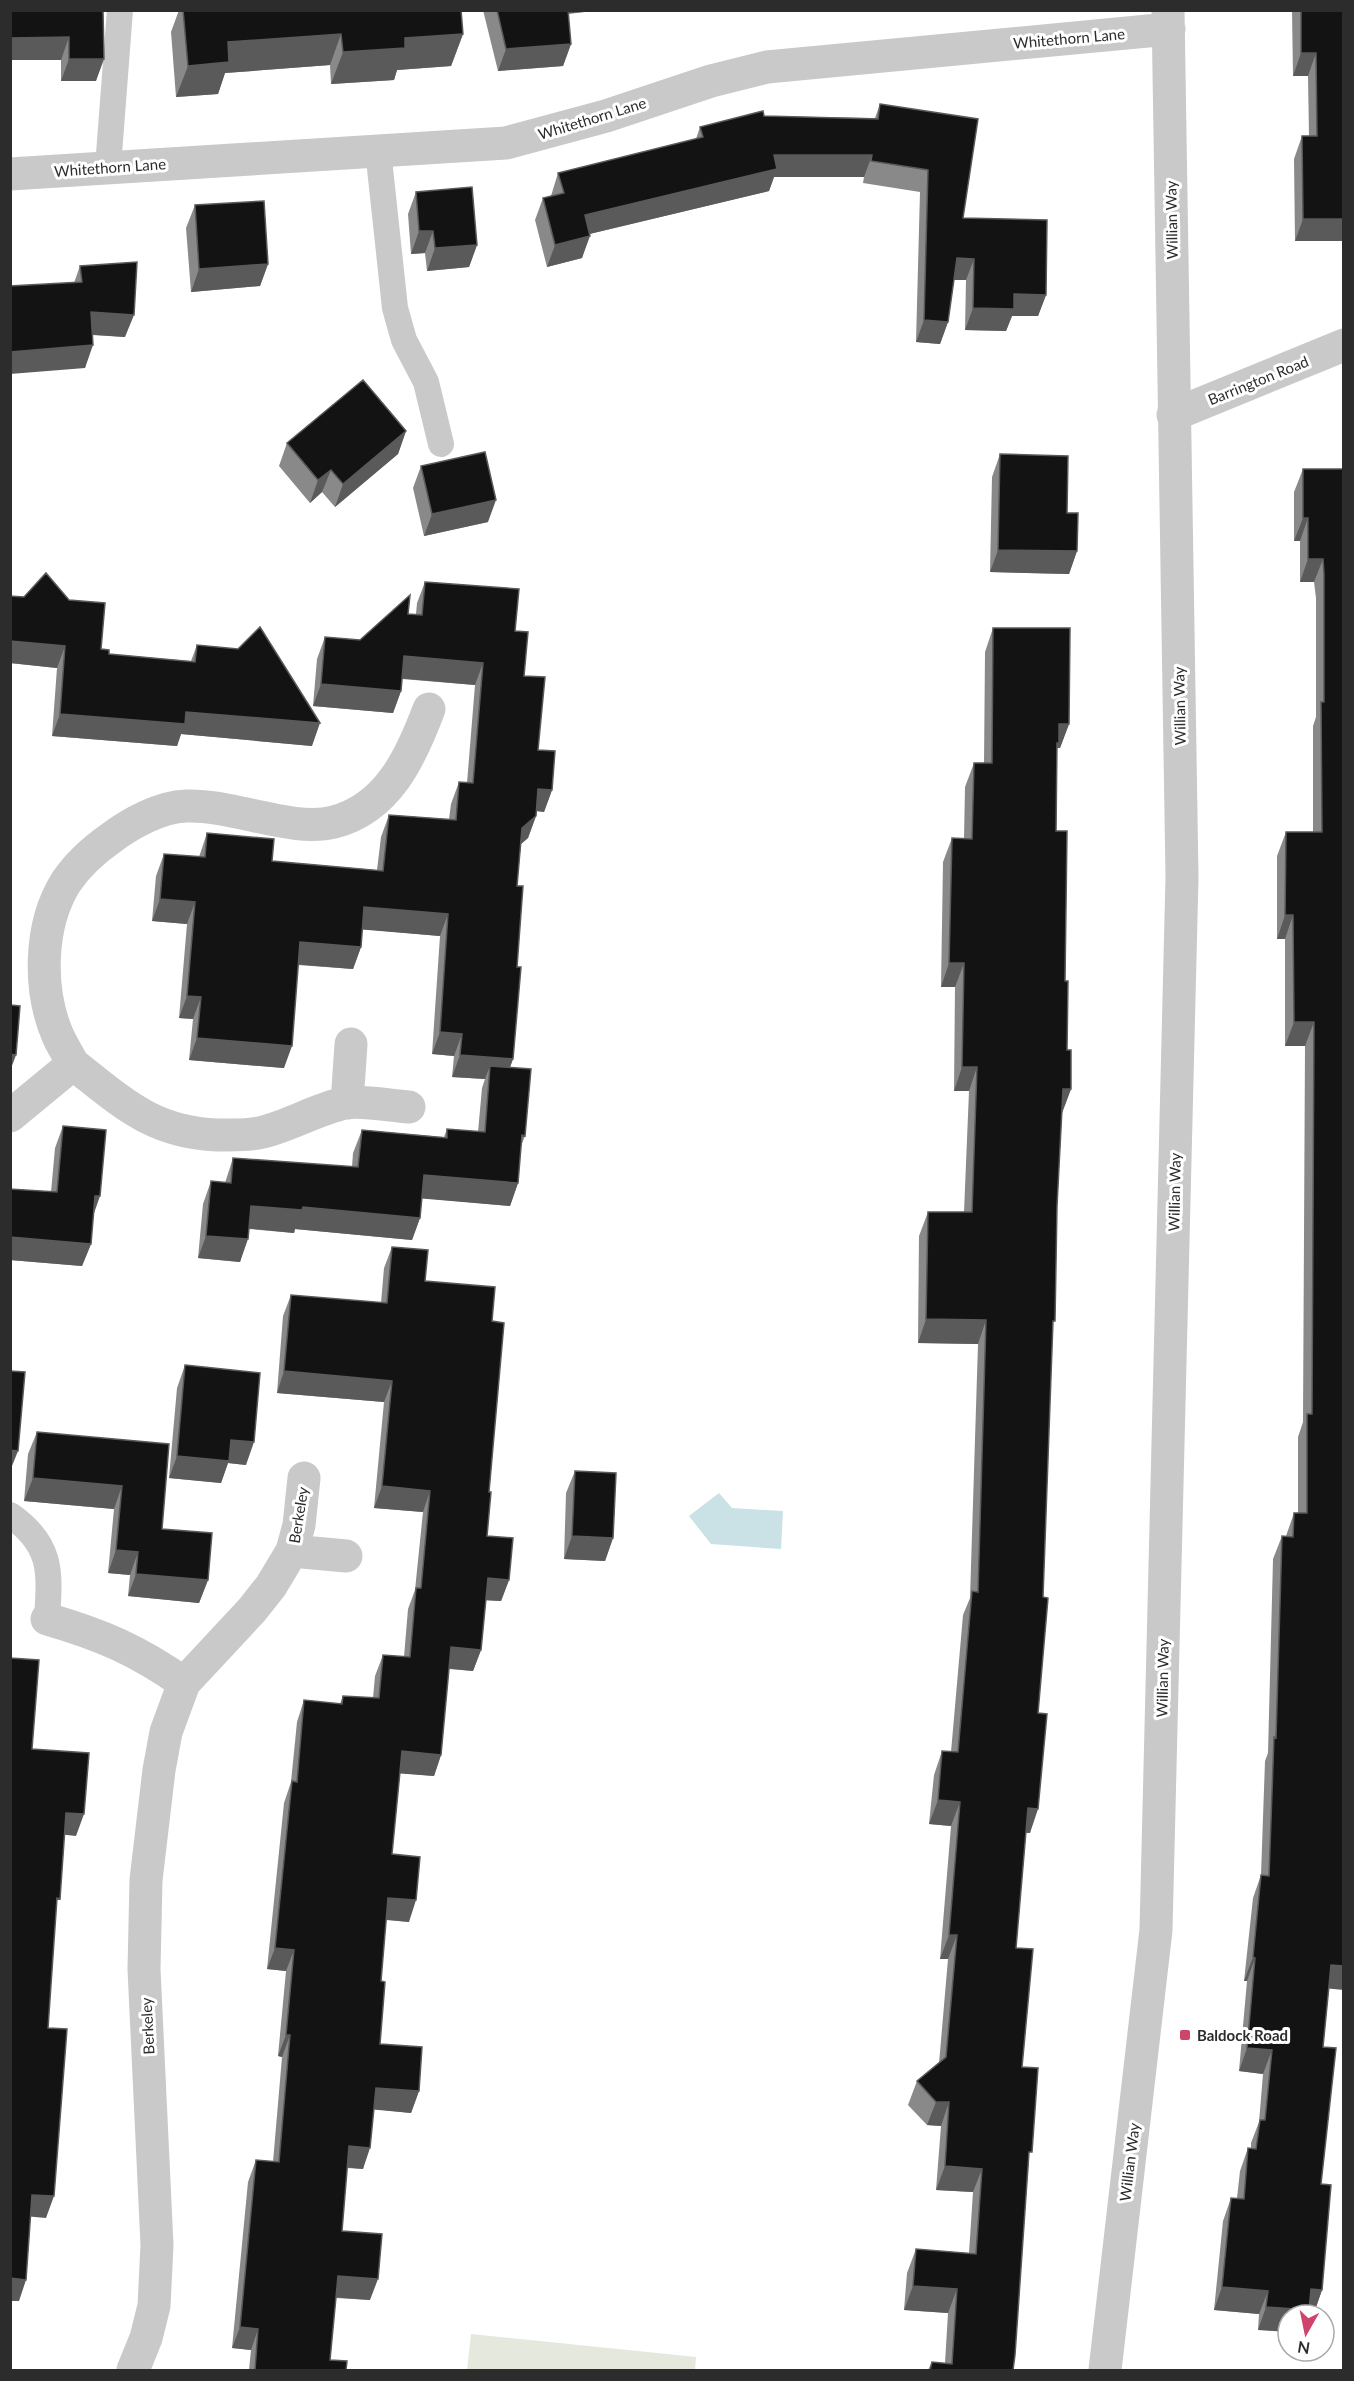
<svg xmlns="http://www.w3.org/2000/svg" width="1354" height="2381" font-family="Lato,sans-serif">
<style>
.green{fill:#e5e8dc}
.water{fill:#cae1e6}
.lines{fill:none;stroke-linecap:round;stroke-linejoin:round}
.lane{stroke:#c9c9c9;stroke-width:26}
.street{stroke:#c9c9c9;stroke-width:33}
.wall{fill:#898989}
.shaded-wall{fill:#5a5a5a}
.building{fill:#131313;stroke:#5a5a5a;stroke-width:1.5}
.poi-dot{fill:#ce446b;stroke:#fff;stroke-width:2}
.labels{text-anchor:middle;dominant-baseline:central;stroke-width:6;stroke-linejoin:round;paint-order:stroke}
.street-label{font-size:15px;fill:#2c2c2c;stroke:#fff}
.poi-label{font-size:15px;font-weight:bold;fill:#2c2c2c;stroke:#fff;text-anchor:start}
</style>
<rect width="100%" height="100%" fill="#fff"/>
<!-- green -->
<path class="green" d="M 471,2334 L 696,2357 L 695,2370 L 467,2370 Z"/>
<!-- water -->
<path class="water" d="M 719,1493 L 732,1508 L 783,1511 L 781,1549 L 711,1544 L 689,1516 Z"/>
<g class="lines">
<!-- lane -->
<path class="lane" d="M 378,150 L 395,308 L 404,340 L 426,382 L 441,444
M 108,167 L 120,10
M 10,1515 C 53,1545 50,1572 47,1619"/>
<!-- street -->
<path class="street" d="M 10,174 L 506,143 L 606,116 L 711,81 L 767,67 L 1169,29
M 1173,415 L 1344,345
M 73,1064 C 68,1054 62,1045 58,1036 C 38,990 39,925 66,882 C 78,864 94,850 111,838 C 131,823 160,807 186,806 C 232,804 292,833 334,822 C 388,808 411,757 429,709
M 347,1103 L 351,1044
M 10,1116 L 73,1064 C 122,1102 151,1132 217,1135 C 232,1135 249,1136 263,1132 C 291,1125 317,1109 345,1103 C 363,1100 391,1106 409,1107
M 292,1551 L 346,1556
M 47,1619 C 102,1635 137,1650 184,1683
M 133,2370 L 146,2338 L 154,2306 L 157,2245 L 144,1969 L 146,1880 L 159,1770 L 166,1732 L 184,1683 L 252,1610 L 271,1586 L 292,1551 L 299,1525 L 304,1478
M 1105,2370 L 1156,1930 L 1182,877 L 1168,10"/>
</g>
<!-- wall -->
<path class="wall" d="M 10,10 L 103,10 L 96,81 L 61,81 L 61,60 L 10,60 Z
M 179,10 L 461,10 L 463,34 L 451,66 L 397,70 L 394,80 L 331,84 L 330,65 L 225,73 L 218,94 L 176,97 L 171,32 Z
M 483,10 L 602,10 L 568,14 L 571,44 L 563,66 L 498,71 Z
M 1292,10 L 1344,10 L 1344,241 L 1295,241 L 1294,159 L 1302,136 L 1309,136 L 1308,76 L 1293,76 Z
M 880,104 L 963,218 L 1046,295 L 1038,316 L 1012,316 L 1006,331 L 965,330 L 966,280 L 954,280 L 948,322 L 940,344 L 916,342 L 920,192 L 863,183 L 864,177 L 774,177 L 769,191 L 589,234 L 582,258 L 547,267 L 535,220 L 543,198 L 551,196 L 558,173 L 696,139 L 700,127 L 764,116 L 875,118 Z
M 416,192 L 477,245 L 469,267 L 427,271 L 425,253 L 411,254 L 408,214 Z
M 195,205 L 268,264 L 260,286 L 191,292 L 186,228 Z
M 80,266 L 125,337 L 92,335 L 85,368 L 74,283 Z
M 406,431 L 398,454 L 335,507 L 322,492 L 310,503 L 279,466 L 287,443 Z
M 1000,454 L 1067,513 L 1077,551 L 1069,574 L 990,572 L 992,477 Z
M 421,466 L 488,522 L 424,536 L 413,488 Z
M 1303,469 L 1344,469 L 1329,1988 L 1323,2047 L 1321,2184 L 1322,2290 L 1314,2313 L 1308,2312 L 1258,2330 L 1259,2314 L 1214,2310 L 1223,2221 L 1231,2198 L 1237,2198 L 1240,2171 L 1248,2148 L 1251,2148 L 1251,2143 L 1259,2122 L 1263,2074 L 1239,2071 L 1247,1981 L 1244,1981 L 1253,1898 L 1261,1875 L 1265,1761 L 1268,1753 L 1273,1559 L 1282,1536 L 1286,1536 L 1294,1513 L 1298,1513 L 1298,1437 L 1303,1422 L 1305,1046 L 1285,1046 L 1285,939 L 1277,939 L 1277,856 L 1286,832 L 1313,832 L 1313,726 L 1316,717 L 1316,598 L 1314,582 L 1300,582 L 1300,541 L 1294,541 L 1294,492 Z
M 425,582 L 515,631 L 524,676 L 538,750 L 552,790 L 544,812 L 536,811 L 536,816 L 528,838 L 521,844 L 517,886 L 517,967 L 513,1059 L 510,1067 L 525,1136 L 521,1146 L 518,1183 L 510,1206 L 422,1198 L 420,1218 L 412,1240 L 295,1229 L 294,1233 L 249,1229 L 240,1262 L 198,1258 L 203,1204 L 211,1181 L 225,1183 L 233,1158 L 352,1167 L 353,1153 L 362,1130 L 444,1137 L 447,1129 L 478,1132 L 482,1088 L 485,1079 L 452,1077 L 454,1056 L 432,1054 L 440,936 L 362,929 L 361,947 L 353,969 L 298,965 L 284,1068 L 189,1060 L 193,1019 L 179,1018 L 187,924 L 152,921 L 156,876 L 164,854 L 199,857 L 207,833 L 272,861 L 377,870 L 381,837 L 389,815 L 449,819 L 451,804 L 459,782 L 467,783 L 475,685 L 402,679 L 401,691 L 393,713 L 313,706 L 317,659 L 325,637 L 360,640 L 408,614 L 416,614 L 417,603 Z
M 10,596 L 109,654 L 191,661 L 197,645 L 312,746 L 181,734 L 177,746 L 52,736 L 57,668 L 10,663 Z
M 993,628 L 1069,724 L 1060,748 L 1057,748 L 1056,831 L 1065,981 L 1067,1050 L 1071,1089 L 1062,1113 L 1057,1206 L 1038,1713 L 1030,1833 L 1026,1833 L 1016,1948 L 1022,2067 L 1029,2159 L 1013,2370 L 928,2370 L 932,2362 L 945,2363 L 948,2313 L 904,2310 L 907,2273 L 916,2249 L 969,2253 L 973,2192 L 936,2190 L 941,2126 L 927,2125 L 908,2105 L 917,2081 L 939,2063 L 940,2052 L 948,1959 L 940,1959 L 951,1826 L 929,1824 L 934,1775 L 942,1751 L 951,1752 L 963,1615 L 970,1598 L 978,1344 L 918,1343 L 919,1236 L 928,1212 L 964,1212 L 969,1091 L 954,1091 L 955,987 L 941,987 L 943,862 L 952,838 L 964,839 L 965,787 L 974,763 L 984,763 L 985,652 Z
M 63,1126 L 93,1217 L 91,1244 L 82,1266 L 10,1260 L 10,1189 L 51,1192 L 55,1148 Z
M 392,1247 L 425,1281 L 492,1321 L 487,1536 L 509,1580 L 501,1601 L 486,1600 L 481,1650 L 473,1671 L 449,1669 L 441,1755 L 434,1776 L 400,1773 L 392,1854 L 409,1922 L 386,1920 L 381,1981 L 380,2044 L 419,2091 L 411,2113 L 374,2109 L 363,2169 L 347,2168 L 342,2231 L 370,2300 L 336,2298 L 330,2360 L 346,2370 L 249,2370 L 251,2350 L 232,2348 L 248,2182 L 256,2160 L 273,2162 L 282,2057 L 278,2056 L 286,1971 L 267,1969 L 284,1803 L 291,1782 L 297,1722 L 304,1700 L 340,1704 L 343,1696 L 373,1698 L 375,1676 L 383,1655 L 404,1657 L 408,1609 L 415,1590 L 423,1512 L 374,1508 L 384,1402 L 277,1393 L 283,1316 L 291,1295 L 381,1303 L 384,1268 Z
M 185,1365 L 246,1465 L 228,1463 L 221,1483 L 169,1478 L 177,1388 Z
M 37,1432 L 169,1444 L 162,1529 L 208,1580 L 199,1603 L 128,1596 L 130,1575 L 108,1573 L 114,1509 L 24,1501 L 28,1454 Z
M 575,1471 L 613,1538 L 605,1561 L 564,1559 L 566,1493 Z"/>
<!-- shaded-wall -->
<path class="shaded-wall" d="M 566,10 L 602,10 L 564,14 Z
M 341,34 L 330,65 L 225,73 L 218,94 L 176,97 L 188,66 L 228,42 Z
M 463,34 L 451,66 L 397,70 L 394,80 L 331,84 L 343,52 L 405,38 Z
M 69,37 L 61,60 L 10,60 L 10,38 Z
M 571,44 L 563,66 L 498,71 L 506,49 Z
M 1301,53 L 1316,53 L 1308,76 L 1293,76 Z
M 69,59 L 104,59 L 96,81 L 61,81 Z
M 774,155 L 872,155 L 864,177 L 774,177 L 769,191 L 577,237 L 585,215 Z
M 1303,219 L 1344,219 L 1344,241 L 1295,241 Z
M 419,231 L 433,231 L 425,253 L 411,254 Z
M 590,236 L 582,258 L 547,267 L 555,245 Z
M 477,245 L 469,267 L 427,271 L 435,248 Z
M 957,258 L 974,259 L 966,280 L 949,280 Z
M 268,264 L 260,286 L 191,292 L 199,269 Z
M 1014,294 L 1046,295 L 1038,316 L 1012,316 L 1006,331 L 965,330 L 973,308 Z
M 91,312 L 134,315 L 125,337 L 82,334 Z
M 924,320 L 948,322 L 940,344 L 916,342 Z
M 93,345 L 85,368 L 10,374 L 10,352 Z
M 406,431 L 398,454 L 335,507 L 343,484 Z
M 331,470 L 322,492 L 310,503 L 318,480 Z
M 496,500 L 488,522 L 424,536 L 432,514 Z
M 1303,518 L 1308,518 L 1300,541 L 1294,541 Z
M 998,550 L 1077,551 L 1069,574 L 990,572 Z
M 1308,559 L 1323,559 L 1314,582 L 1300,582 Z
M 10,641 L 65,646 L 57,668 L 10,663 Z
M 404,656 L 483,663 L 475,685 L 396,678 Z
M 321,684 L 401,691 L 393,713 L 313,706 Z
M 186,712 L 320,723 L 312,746 L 181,734 L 177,746 L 52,736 L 60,714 Z
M 1059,724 L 1069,724 L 1060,748 L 1057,748 Z
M 538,789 L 552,790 L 544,812 L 530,810 Z
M 536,816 L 528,838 L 514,850 L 522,828 Z
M 160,899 L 195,902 L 187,924 L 152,921 Z
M 364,907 L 448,914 L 440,936 L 356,929 Z
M 1285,915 L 1293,915 L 1285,939 L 1277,939 Z
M 300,942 L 361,947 L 353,969 L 292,964 Z
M 949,963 L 964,963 L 955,987 L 941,987 Z
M 187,996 L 201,997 L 193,1019 L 179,1018 Z
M 1294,1022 L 1314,1022 L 1305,1046 L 1285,1046 Z
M 440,1032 L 462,1034 L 454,1056 L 432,1054 Z
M 197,1038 L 292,1046 L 284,1068 L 189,1060 Z
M 10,1054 L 16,1055 L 10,1071 Z
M 460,1055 L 513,1059 L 505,1081 L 490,1066 L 485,1079 L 452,1077 Z
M 962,1067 L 977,1067 L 969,1091 L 954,1091 Z
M 1063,1089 L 1071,1089 L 1062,1113 L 1054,1113 Z
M 424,1175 L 518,1183 L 510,1206 L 416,1198 Z
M 95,1196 L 100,1196 L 92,1219 Z
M 251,1206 L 303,1207 L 420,1218 L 412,1240 L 295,1229 L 294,1233 L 243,1228 Z
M 206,1236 L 248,1239 L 240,1262 L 198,1258 Z
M 10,1237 L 91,1244 L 82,1266 L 10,1260 Z
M 926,1319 L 986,1320 L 978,1344 L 918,1343 Z
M 284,1371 L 392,1381 L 384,1402 L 277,1393 Z
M 231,1440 L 254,1442 L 246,1465 L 228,1463 L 221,1483 L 169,1478 L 177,1456 Z
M 10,1450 L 18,1451 L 10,1471 Z
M 33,1478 L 122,1486 L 114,1509 L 24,1501 Z
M 382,1486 L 430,1491 L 423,1512 L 374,1508 Z
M 572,1536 L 613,1538 L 605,1561 L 564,1559 Z
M 116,1550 L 138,1552 L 130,1575 L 108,1573 Z
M 136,1574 L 208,1580 L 199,1603 L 128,1596 Z
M 488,1578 L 509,1580 L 501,1601 L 480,1600 Z
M 451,1647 L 481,1650 L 473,1671 L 443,1668 Z
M 402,1751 L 441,1755 L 434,1776 L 394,1773 Z
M 938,1800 L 960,1802 L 951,1826 L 929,1824 Z
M 1028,1808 L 1038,1809 L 1030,1833 L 1020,1832 Z
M 66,1813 L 84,1814 L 76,1836 L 58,1834 Z
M 388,1898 L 416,1900 L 409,1922 L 380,1919 Z
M 949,1935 L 957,1935 L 948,1959 L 940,1959 Z
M 275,1948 L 294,1950 L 286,1971 L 267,1969 Z
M 1253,1957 L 1255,1958 L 1247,1981 L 1244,1981 Z
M 1331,1965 L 1344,1966 L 1344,1990 L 1323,1988 Z
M 286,2035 L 290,2035 L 282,2057 L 278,2056 Z
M 1247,2048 L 1272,2050 L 1263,2074 L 1239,2071 Z
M 376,2088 L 419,2091 L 411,2113 L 368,2109 Z
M 936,2102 L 949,2102 L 941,2126 L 927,2125 Z
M 349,2146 L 370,2148 L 363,2169 L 342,2167 Z
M 945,2166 L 982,2169 L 973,2192 L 936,2190 Z
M 32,2195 L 54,2196 L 46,2218 L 24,2216 Z
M 338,2276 L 378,2279 L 370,2300 L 330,2297 Z
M 10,2278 L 26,2280 L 19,2301 L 10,2301 Z
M 913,2286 L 957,2289 L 948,2313 L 904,2310 Z
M 1222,2287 L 1268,2291 L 1259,2314 L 1214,2310 Z
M 1311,2289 L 1322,2290 L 1314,2313 L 1308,2312 L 1308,2315 L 1288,2315 L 1288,2332 L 1258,2330 L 1266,2307 Z
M 240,2327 L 258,2329 L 251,2350 L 232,2348 Z"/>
<!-- building -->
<path class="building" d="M 10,10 L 103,10 L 104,59 L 69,59 L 69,37 L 10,38 Z
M 183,10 L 461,10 L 463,34 L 405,38 L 405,48 L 343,52 L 341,34 L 228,42 L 229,62 L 188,66 Z
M 497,10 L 568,10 L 571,44 L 506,49 Z
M 1301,10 L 1344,10 L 1344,219 L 1303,219 L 1302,136 L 1317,136 L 1316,53 L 1301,53 Z
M 880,104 L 978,119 L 963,218 L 1047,220 L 1046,295 L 1014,294 L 1014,309 L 973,308 L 974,259 L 957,258 L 948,322 L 924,320 L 928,170 L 871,161 L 872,155 L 774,155 L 777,169 L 585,215 L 590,236 L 555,245 L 543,198 L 564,193 L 558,173 L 703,137 L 700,127 L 763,111 L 764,116 L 878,119 Z
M 472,187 L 477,245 L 435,248 L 433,231 L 419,231 L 416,192 Z
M 264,201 L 268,264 L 199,269 L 195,205 Z
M 137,262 L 134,315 L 91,312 L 93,345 L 10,352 L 10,286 L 82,282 L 80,266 Z
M 363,380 L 406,431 L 343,484 L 331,470 L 318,480 L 287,443 Z
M 485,452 L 496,500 L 432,514 L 421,466 Z
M 1000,454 L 1068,456 L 1067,513 L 1078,513 L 1077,551 L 998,550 Z
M 1303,469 L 1344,469 L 1344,1966 L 1331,1965 L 1323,2047 L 1336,2048 L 1321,2184 L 1331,2185 L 1322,2290 L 1311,2289 L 1309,2310 L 1266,2307 L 1268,2291 L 1222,2287 L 1231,2198 L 1244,2199 L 1248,2148 L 1256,2149 L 1260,2120 L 1265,2120 L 1272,2050 L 1247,2048 L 1255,1958 L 1253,1957 L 1261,1875 L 1269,1876 L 1274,1737 L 1276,1738 L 1282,1536 L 1293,1537 L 1294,1513 L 1307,1513 L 1307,1414 L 1312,1414 L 1314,1022 L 1294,1022 L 1293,915 L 1285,915 L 1286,832 L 1322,832 L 1321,702 L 1324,702 L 1324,574 L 1323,559 L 1308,559 L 1308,518 L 1303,518 Z
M 46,573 L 69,600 L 105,603 L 101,649 L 109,650 L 109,654 L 195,662 L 197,645 L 238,649 L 260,627 L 320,723 L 186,712 L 185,724 L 60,714 L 65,646 L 10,641 L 10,596 L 24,597 Z
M 425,582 L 519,589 L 515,631 L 528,632 L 524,676 L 545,677 L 538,750 L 555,751 L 552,790 L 538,789 L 536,816 L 522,828 L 517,886 L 523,886 L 517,967 L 521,967 L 513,1059 L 460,1055 L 462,1034 L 440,1032 L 448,914 L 364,907 L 361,947 L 300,942 L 292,1046 L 197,1038 L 201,997 L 187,996 L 195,902 L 160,899 L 164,854 L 205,857 L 207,833 L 274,839 L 272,861 L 383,871 L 389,815 L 456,820 L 459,782 L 473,783 L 483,663 L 404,656 L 401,691 L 321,684 L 325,637 L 360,640 L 410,595 L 408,614 L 422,615 Z
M 993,628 L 1070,628 L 1069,724 L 1059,724 L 1059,743 L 1057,743 L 1056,831 L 1067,831 L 1065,981 L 1068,981 L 1067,1050 L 1071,1050 L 1071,1089 L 1063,1089 L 1057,1206 L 1055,1321 L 1053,1321 L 1043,1597 L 1048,1598 L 1038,1713 L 1047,1714 L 1038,1809 L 1028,1808 L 1016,1948 L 1033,1949 L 1022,2067 L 1038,2068 L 1032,2152 L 1029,2152 L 1015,2355 L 1013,2370 L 930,2370 L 932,2362 L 952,2364 L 957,2289 L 913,2286 L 916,2249 L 976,2254 L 982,2169 L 945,2166 L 949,2102 L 936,2102 L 917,2081 L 946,2057 L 957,1935 L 949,1935 L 960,1802 L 938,1800 L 942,1751 L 958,1752 L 972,1591 L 978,1592 L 986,1320 L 926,1319 L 928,1212 L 972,1212 L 977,1067 L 962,1067 L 964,963 L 949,963 L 952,838 L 972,839 L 974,763 L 992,763 Z
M 10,1005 L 20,1006 L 16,1055 L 10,1054 Z
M 490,1066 L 531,1069 L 525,1136 L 522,1135 L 518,1183 L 424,1175 L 420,1218 L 303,1207 L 302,1210 L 251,1206 L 248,1239 L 206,1236 L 211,1181 L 231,1183 L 233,1158 L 358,1167 L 362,1130 L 447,1138 L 447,1129 L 485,1132 Z
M 63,1126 L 106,1130 L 100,1196 L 95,1196 L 91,1244 L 10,1237 L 10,1189 L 57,1192 Z
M 392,1247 L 428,1250 L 425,1281 L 495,1287 L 492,1321 L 504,1323 L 489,1492 L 491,1492 L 487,1536 L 513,1538 L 509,1580 L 488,1578 L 481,1650 L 451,1647 L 441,1755 L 402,1751 L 392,1854 L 420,1857 L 416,1900 L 388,1898 L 381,1981 L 385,1982 L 380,2044 L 422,2047 L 419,2091 L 376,2088 L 370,2148 L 349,2146 L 342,2231 L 382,2234 L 378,2279 L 338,2276 L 330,2360 L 347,2361 L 346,2370 L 255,2370 L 258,2329 L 240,2327 L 256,2160 L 279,2162 L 290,2035 L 286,2035 L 294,1950 L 275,1948 L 292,1781 L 297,1782 L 304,1700 L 342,1704 L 343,1696 L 379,1698 L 383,1655 L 410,1657 L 416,1588 L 421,1588 L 430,1491 L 382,1486 L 392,1381 L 284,1371 L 291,1295 L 387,1303 Z
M 185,1365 L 260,1373 L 254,1442 L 231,1440 L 229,1461 L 177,1456 Z
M 10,1371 L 25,1372 L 18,1451 L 10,1450 Z
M 37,1432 L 169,1444 L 162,1529 L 212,1533 L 208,1580 L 136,1574 L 138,1552 L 116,1550 L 122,1486 L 33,1478 Z
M 575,1471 L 616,1473 L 613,1538 L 572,1536 Z
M 10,1658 L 39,1660 L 32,1749 L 89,1753 L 84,1814 L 66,1813 L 60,1899 L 57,1898 L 48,2028 L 67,2029 L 54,2196 L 32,2195 L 26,2280 L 10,2278 Z"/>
<!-- markers -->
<rect class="poi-dot" x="1179" y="2029" width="12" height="12" rx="3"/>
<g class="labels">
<!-- street labels -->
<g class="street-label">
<text transform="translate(1069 38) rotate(-5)">Whitethorn Lane</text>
<text transform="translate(592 118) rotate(-17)">Whitethorn Lane</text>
<text transform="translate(110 167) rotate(-4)">Whitethorn Lane</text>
<text transform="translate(1171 220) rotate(-91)">Willian Way</text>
<text transform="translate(1258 380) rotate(-22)">Barrington Road</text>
<text transform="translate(1179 706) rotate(-91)">Willian Way</text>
<text transform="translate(1174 1192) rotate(-89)">Willian Way</text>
<text transform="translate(298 1515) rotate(-81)">Berkeley</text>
<text transform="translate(1162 1678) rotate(-89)">Willian Way</text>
<text transform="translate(147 2026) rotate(-93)">Berkeley</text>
<text transform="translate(1129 2162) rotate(-83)">Willian Way</text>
</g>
<!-- poi labels -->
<g class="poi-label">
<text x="1197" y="2035">Baldock Road</text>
</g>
</g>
<!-- border -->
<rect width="1354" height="2381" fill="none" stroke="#2c2c2c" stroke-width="24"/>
<!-- north arrow -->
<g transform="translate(1306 2333) rotate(189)"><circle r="28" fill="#ffffff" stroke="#ababab" stroke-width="1.5"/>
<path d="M0-4.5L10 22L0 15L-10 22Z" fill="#ce446b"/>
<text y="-9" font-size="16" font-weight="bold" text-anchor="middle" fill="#2c2c2c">N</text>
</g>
</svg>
